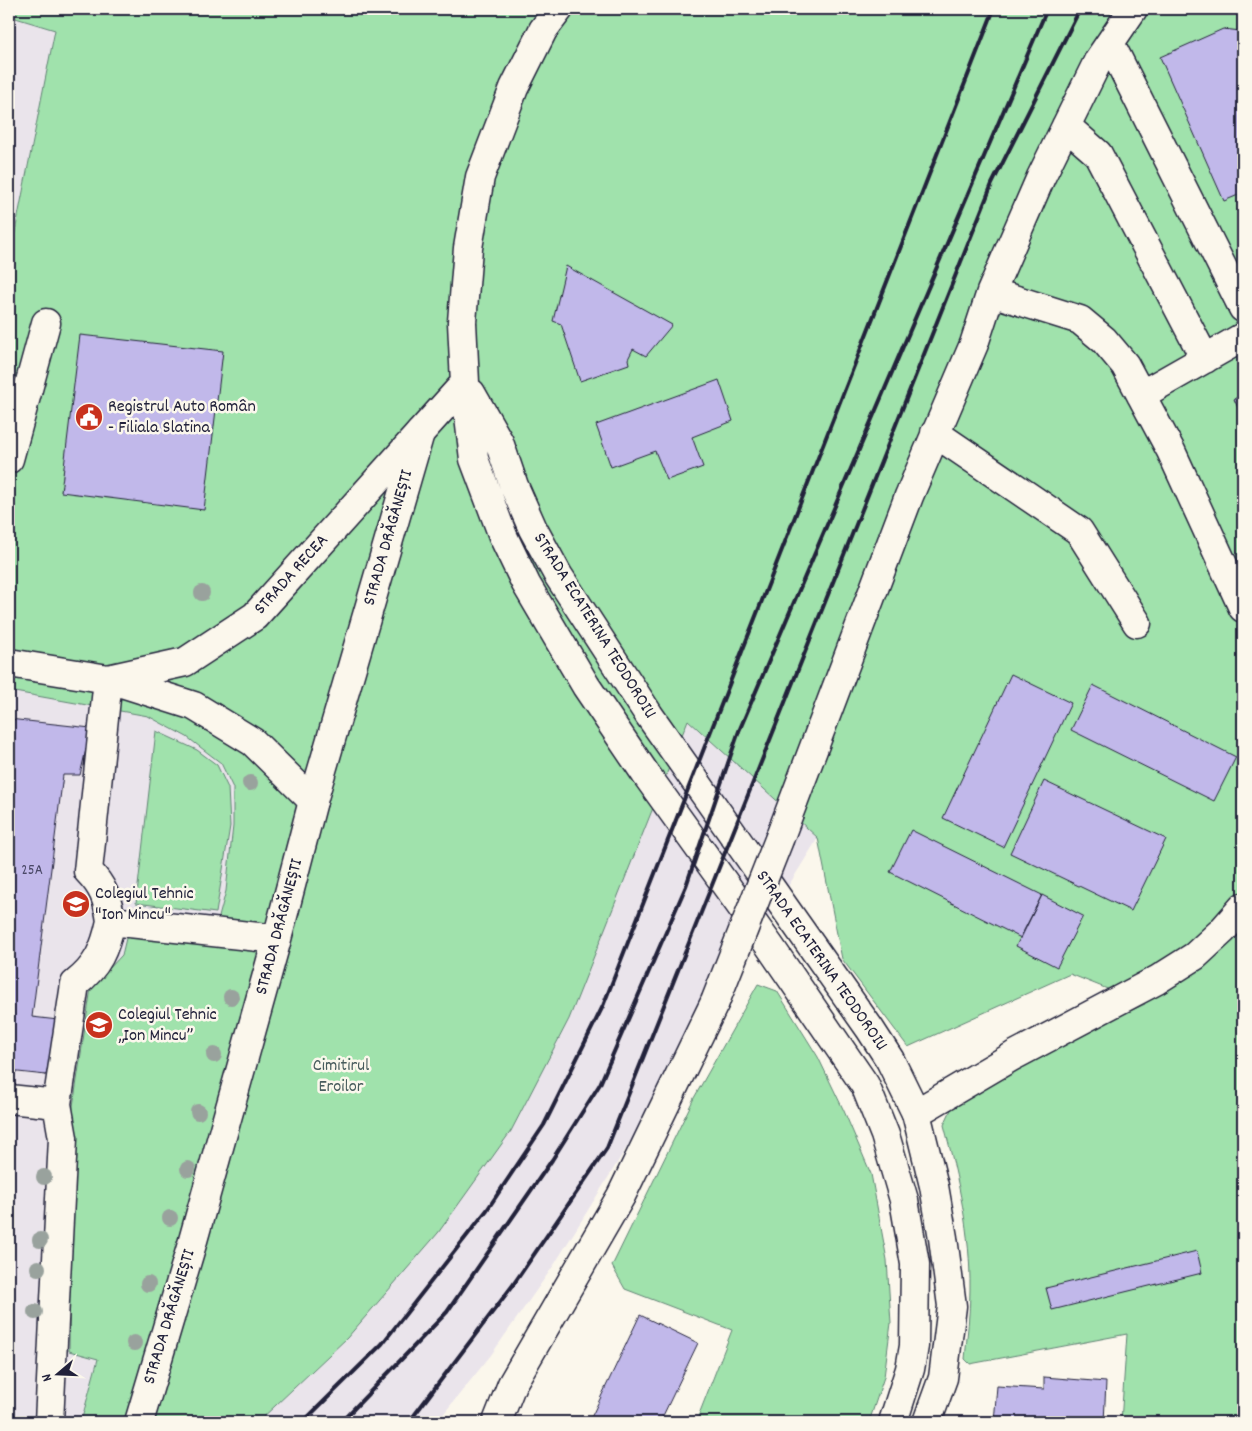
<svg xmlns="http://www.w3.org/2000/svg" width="1252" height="1431" font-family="Dekko,sans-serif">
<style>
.built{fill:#eae4eb}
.green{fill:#a0e2ac;stroke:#618274}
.building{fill:#c1b8ea;stroke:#22223b}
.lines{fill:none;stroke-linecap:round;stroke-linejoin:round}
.minor-casing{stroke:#22223b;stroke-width:31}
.major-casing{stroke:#22223b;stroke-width:31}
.minor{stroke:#fbf7ec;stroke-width:28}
.major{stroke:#fbf7ec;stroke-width:28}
.rail{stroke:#22223b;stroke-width:4}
.minor-bridge-casing{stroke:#22223b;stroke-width:31;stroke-linecap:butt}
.minor-bridge{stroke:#fbf7ec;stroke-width:28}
.tree{fill:#99a29d}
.labels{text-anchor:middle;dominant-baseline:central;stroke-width:5;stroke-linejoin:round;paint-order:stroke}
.number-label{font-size:15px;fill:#4a4867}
.poi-label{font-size:18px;fill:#22223b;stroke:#fbf7ec;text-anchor:start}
.street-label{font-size:18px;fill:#22223b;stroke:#fbf7ec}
.park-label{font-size:18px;fill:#485c5d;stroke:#fbf7ec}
</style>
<rect width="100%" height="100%" fill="#fbf7ec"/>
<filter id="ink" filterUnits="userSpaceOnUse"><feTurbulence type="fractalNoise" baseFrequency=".02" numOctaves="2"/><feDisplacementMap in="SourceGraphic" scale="10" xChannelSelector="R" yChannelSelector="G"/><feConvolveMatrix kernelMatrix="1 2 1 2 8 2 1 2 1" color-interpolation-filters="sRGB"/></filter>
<g filter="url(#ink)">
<!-- built -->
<path class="built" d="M 9,16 L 55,30 L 9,262 Z
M 9,691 L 148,716 L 187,737 L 221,763 L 233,788 L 233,826 L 226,891 L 81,1422 L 9,1422 Z
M 688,719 L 818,838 L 554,1265 L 491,1355 L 437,1422 L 258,1422 L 347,1338 L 511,1131 L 569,1019 Z"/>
<!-- green -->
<path class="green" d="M 9,9 L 1243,9 L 1243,1422 L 1121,1422 L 1127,1334 L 970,1364 L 965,1359 C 967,1336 970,1313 970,1290 C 971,1234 958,1179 944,1125 L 954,1103 L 1115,1018 L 1145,1004 L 1070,974 L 908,1047 L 842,959 L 818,838 L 688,720 L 569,1019 L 511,1131 L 438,1233 L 347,1338 L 258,1422 L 81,1422 L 98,1359 L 69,1351 L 72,1113 L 91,988 L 122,955 L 128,930 L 212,943 L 226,891 L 233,826 L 233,788 L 221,763 L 187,737 L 148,716 L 9,691 L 9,262 L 55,30 L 9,16 Z
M 156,731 L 197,750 L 217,765 L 228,788 L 230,826 L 216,913 L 136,903 Z
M 758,984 L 777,991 L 818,1057 L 844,1111 L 871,1174 L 887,1260 L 891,1323 L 884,1377 L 869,1422 L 696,1422 L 732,1330 L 625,1289 L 612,1266 L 694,1098 Z"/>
<!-- building -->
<path class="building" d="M 1223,29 L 1241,31 L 1243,36 L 1243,193 L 1224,201 L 1160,57 Z
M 566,266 L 672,325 L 646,356 L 633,349 L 628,359 L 629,364 L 580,381 L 561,324 L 553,321 Z
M 80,335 L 223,351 L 204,510 L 61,492 Z
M 719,380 L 733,421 L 692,437 L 703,467 L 667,480 L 655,451 L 611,467 L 596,425 Z
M 1243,394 L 1243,419 L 1234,399 Z
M 1011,674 L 1071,703 L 1003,847 L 943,818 Z
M 1093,685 L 1236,757 L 1214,801 L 1071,730 Z
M 9,719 L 91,728 L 80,775 L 63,775 L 32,1017 L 58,1020 L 46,1075 L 9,1071 L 9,809 L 12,783 L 9,782 Z
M 1044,781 L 1166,839 L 1131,911 L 1010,853 Z
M 911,830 L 1042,895 L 1021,938 L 890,872 Z
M 1042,895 L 1083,916 L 1057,967 L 1016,946 Z
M 1197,1251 L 1202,1273 L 1052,1310 L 1046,1288 Z
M 640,1315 L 698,1343 L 660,1422 L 589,1422 Z
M 1044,1377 L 1106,1382 L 1104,1422 L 994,1422 L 997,1386 L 1044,1389 Z"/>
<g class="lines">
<defs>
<path id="minor" d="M 1110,43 L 1243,308
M 1066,126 L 1098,154 L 1205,359
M 991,292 L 1080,320 L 1104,340 L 1125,365 L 1171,451 L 1243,608
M 1141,395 L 1243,337
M 935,433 L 1079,531 L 1137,623
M 9,459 L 46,323
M 108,679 L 88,871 C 103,886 108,900 111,921
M 780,837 L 909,496 L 974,344 L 991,292 L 1041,177 L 1099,59 L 1133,9
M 9,1099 L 57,1104 L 75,984 C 98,966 105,949 111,921 L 277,939
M 916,1113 L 1013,1056 L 1157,980 L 1195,956 L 1222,931 L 1243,907
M 49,1422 L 63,1138 L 57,1104
M 139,1422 L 192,1244 L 277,939 L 313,801 L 420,433
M 497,1422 L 512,1384 L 621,1196 L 715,1002"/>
<path id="major" d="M 559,9 L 543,30 L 514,88 L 480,177 L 468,248 L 462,322 L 465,383 L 474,459 L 503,536 L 526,584 L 586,686 L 645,773 L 769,945 L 865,1085 L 885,1135 L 904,1200 L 915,1264 L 914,1346 L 910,1369 L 893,1422
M 471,393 L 499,442 L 514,486 L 533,529 L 558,575 L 649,715 L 870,1029 L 890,1060 L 916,1113 L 934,1186 L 943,1238 L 952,1306 L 943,1378 L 927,1422
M 9,663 L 108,679 L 185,662 L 255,616 L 465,383
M 109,679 L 194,706 L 253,742 L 313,801"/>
</defs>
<!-- minor casing -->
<use href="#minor" class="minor-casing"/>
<!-- major casing -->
<use href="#major" class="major-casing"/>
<!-- minor -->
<use href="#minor" class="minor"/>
<!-- major -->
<use href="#major" class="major"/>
<!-- rail -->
<path class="rail" d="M 303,1422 L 382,1344 L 487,1210 L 544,1125 L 603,1006 L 994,9
M 341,1422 L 447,1312 L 552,1160 L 600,1084 L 686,886 L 739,731 L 1047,9
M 409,1422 L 513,1285 L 607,1148 L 992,184 L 1080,9"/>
<defs>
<path id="minor-bridge" d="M 715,1002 L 780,837"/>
</defs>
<!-- minor-bridge casing -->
<use href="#minor-bridge" class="minor-bridge-casing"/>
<!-- minor-bridge -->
<use href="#minor-bridge" class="minor-bridge"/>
</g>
<!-- trees -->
<g class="tree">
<circle cx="202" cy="593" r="8"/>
<circle cx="250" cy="783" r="8"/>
<circle cx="231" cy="997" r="8"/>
<circle cx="214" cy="1055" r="8"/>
<circle cx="198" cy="1112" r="8"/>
<circle cx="188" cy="1169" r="8"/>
<circle cx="44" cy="1177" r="8"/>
<circle cx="170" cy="1218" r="8"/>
<circle cx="40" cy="1240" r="8"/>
<circle cx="38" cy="1268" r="8"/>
<circle cx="148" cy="1284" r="8"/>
<circle cx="35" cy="1312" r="8"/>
<circle cx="134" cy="1343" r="8"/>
</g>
</g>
<!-- icons -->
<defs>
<symbol id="civic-disc" viewBox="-11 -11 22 22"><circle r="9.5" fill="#c8321e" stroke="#fbf7ec"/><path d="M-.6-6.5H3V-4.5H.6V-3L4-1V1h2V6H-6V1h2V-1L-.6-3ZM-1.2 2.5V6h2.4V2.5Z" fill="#fff"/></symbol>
<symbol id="school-disc" viewBox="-11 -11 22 22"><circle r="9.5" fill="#c8321e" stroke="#fbf7ec"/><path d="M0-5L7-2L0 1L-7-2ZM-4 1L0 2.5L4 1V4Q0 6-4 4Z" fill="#fff"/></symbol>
</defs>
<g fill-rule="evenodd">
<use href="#civic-disc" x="73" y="401" width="32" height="32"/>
<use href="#school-disc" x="60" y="888" width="32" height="32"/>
<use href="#school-disc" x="83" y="1009" width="32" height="32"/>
</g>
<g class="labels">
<!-- number labels -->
<g class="number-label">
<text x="32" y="871">25A</text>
</g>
<!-- poi labels -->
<g class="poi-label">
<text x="108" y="407">Registrul Auto Român<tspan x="108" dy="21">- Filiala Slatina</tspan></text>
<text x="95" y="894">Colegiul Tehnic<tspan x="95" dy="21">"Ion Mincu"</tspan></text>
<text x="118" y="1015">Colegiul Tehnic<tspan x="118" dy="21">„Ion Mincu”</tspan></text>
</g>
<!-- street labels -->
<g class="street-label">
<text transform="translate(389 538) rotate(-74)">STRADA DRĂGĂNEȘTI</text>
<text transform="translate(292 575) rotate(-48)">STRADA RECEA</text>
<text transform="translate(594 626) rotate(58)">STRADA ECATERINA TEODOROIU</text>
<text transform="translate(280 927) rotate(-75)">STRADA DRĂGĂNEȘTI</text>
<text transform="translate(821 961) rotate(55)">STRADA ECATERINA TEODOROIU</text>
<text transform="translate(170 1317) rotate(-73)">STRADA DRĂGĂNEȘTI</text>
</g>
<!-- park labels -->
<g class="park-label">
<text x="341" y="1066">Cimitirul<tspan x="341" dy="21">Eroilor</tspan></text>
</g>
</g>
<!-- margin -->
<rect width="1252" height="1431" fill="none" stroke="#fbf7ec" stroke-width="30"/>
<rect x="15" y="15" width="1222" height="1401" fill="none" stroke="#22223b" stroke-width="2" filter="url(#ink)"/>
<!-- north arrow -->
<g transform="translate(58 1374) rotate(251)" stroke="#fbf7ec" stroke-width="4" paint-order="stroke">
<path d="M0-4L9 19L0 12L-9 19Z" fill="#22223b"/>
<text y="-8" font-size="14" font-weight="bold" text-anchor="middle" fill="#22223b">N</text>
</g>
</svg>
